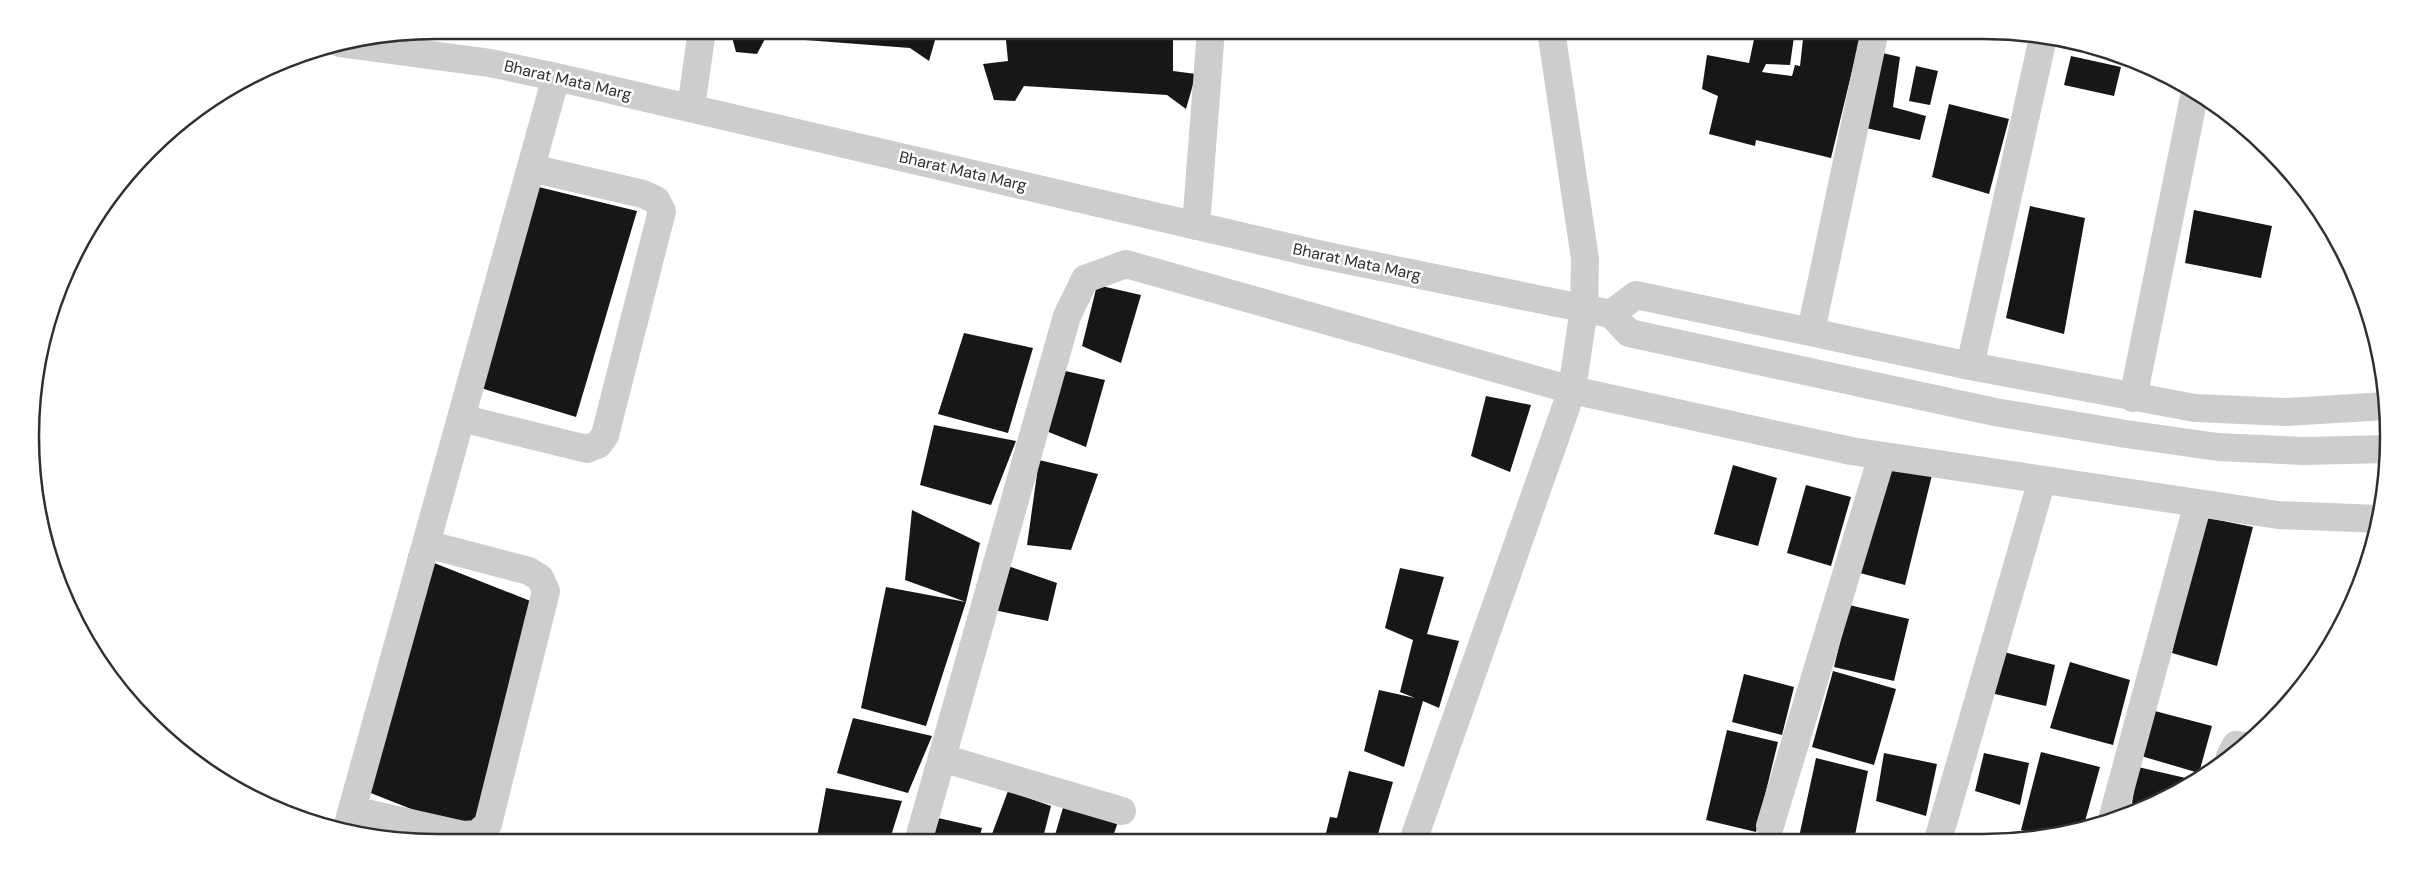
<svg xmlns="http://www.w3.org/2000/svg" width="2419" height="873" font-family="'DM Sans',sans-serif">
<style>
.building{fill:#171717}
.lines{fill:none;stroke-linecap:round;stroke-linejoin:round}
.street{stroke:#cdcdcd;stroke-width:28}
.labels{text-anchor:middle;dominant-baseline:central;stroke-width:5;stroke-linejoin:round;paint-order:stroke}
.street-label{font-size:16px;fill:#303030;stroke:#fff}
.rim{fill:none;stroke:#303030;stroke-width:2.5}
</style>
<rect width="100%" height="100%" fill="#fff"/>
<!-- building -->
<path class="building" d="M 730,30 L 938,30 L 929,61 L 910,48 L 766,37 L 757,54 L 736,52 Z
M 1005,30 L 1173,30 L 1173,71 L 1196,74 L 1186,109 L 1167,95 L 1024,86 L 1015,101 L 994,100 L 983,64 L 1008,61 Z
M 1756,30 L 1795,30 L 1790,65 L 1766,64 L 1762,72 L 1792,76 L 1795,65 L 1800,66 L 1804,30 L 1862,30 L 1831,158 L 1756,140 L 1755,146 L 1709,134 L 1718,96 L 1702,89 L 1707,55 L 1749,63 Z
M 1878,52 L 1900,57 L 1893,107 L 1926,116 L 1920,140 L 1866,128 Z
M 2071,56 L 2121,67 L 2114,96 L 2064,85 Z
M 1916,66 L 1938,71 L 1930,105 L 1909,101 Z
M 1949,104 L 2009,119 L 1989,194 L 1932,177 Z
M 514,181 L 637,211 L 576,417 L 471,385 Z
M 2030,206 L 2085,218 L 2064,334 L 2006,318 Z
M 2194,210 L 2272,226 L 2261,278 L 2185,263 Z
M 1097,285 L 1141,295 L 1121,363 L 1082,346 Z
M 964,333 L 1033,348 L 1008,433 L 938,414 Z
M 1061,370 L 1105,380 L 1086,447 L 1046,431 Z
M 1486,396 L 1531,405 L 1510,472 L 1471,456 Z
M 934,425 L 1016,441 L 991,505 L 920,485 Z
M 1039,460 L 1098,474 L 1071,550 L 1027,545 Z
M 1733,465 L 1777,478 L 1758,546 L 1714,534 Z
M 1886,469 L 1932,475 L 1905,585 L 1860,573 Z
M 1806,485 L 1851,497 L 1831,566 L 1787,553 Z
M 912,510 L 980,543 L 966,602 L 905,580 Z
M 2203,517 L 2253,527 L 2217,666 L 2172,653 Z
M 409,553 L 533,602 L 472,833 L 358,788 Z
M 1005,565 L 1057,583 L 1048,621 L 994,610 Z
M 1400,568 L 1444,577 L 1427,634 L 1459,641 L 1439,708 L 1423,701 L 1404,767 L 1364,751 L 1379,690 L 1415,698 L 1400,692 L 1413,640 L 1385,628 Z
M 886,587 L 966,602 L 926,726 L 861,708 Z
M 1849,605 L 1909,619 L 1894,681 L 1834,667 Z
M 2000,651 L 2055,665 L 2046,706 L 1991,693 Z
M 2070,662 L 2130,680 L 2113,745 L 2050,728 Z
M 1833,671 L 1896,689 L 1874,765 L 1812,747 Z
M 1744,674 L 1794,687 L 1782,735 L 1732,722 Z
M 2151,710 L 2212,726 L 2199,773 L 2141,756 Z
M 853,718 L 932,736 L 908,793 L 837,773 Z
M 1727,730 L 1778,742 L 1756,832 L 1706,820 Z
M 2041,752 L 2100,767 L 2084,825 L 2044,837 L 2021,830 Z
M 1884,753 L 1937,764 L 1926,816 L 1876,801 Z
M 1984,753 L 2029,763 L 2020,805 L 1975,791 Z
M 1816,758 L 1868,771 L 1854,840 L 1809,840 L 1799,837 Z
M 2138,767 L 2190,779 L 2189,783 L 2162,801 L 2144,807 L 2132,803 Z
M 1349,771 L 1393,782 L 1376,841 L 1324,841 L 1330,817 L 1337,818 Z
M 826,788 L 902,801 L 889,842 L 816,842 Z
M 1008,791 L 1051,806 L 1042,842 L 989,842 Z
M 1064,804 L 1119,819 L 1111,842 L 1053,842 Z
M 938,818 L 982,828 L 978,842 L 930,842 Z"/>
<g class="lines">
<!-- street -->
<path class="street" d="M 340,43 L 490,63 L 556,77 L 1322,255 L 1611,314 L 1629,333 L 1995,412 L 2126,434 L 2218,447 L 2304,451 L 2388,449
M 691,108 L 702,30
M 1196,226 L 1211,30
M 1611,314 L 1636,295 L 1970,366 L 2195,408 L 2286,412 L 2386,406
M 1811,331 L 1875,30
M 1970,366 L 2043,38
M 2133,398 L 2195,92
M 461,418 L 587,449 L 599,444 L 605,435 L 662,211 L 656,200 L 643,194 L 531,168
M 2230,756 L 2236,745 L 2245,746
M 942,758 L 1122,811
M 352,810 L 463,835 L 477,834 L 488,824 L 546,591 L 540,578 L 529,571 L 426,544
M 2113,816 L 2198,503
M 1770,826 L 1882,456
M 346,831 L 556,77
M 1938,840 L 2042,480
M 1413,841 L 1572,390 L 1584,308 L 1585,259 L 1551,30
M 918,842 L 1067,316 L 1085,279 L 1126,264 L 1572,390 L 1851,451 L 2278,515 L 2379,519"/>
</g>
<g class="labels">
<!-- street labels -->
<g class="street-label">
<text transform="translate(568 80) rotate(13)">Bharat Mata Marg</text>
<text transform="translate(963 171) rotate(13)">Bharat Mata Marg</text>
<text transform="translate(1357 262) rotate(12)">Bharat Mata Marg</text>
</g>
</g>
<!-- crop -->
<path d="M0 0H2419V873H0ZM436 39H1983A397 397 0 0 1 2380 436V437A397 397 0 0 1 1983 834H436A397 397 0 0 1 39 437V436A397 397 0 0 1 436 39Z" fill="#fff" fill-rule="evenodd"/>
<path class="rim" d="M436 39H1983A397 397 0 0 1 2380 436V437A397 397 0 0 1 1983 834H436A397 397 0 0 1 39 437V436A397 397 0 0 1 436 39Z"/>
</svg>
